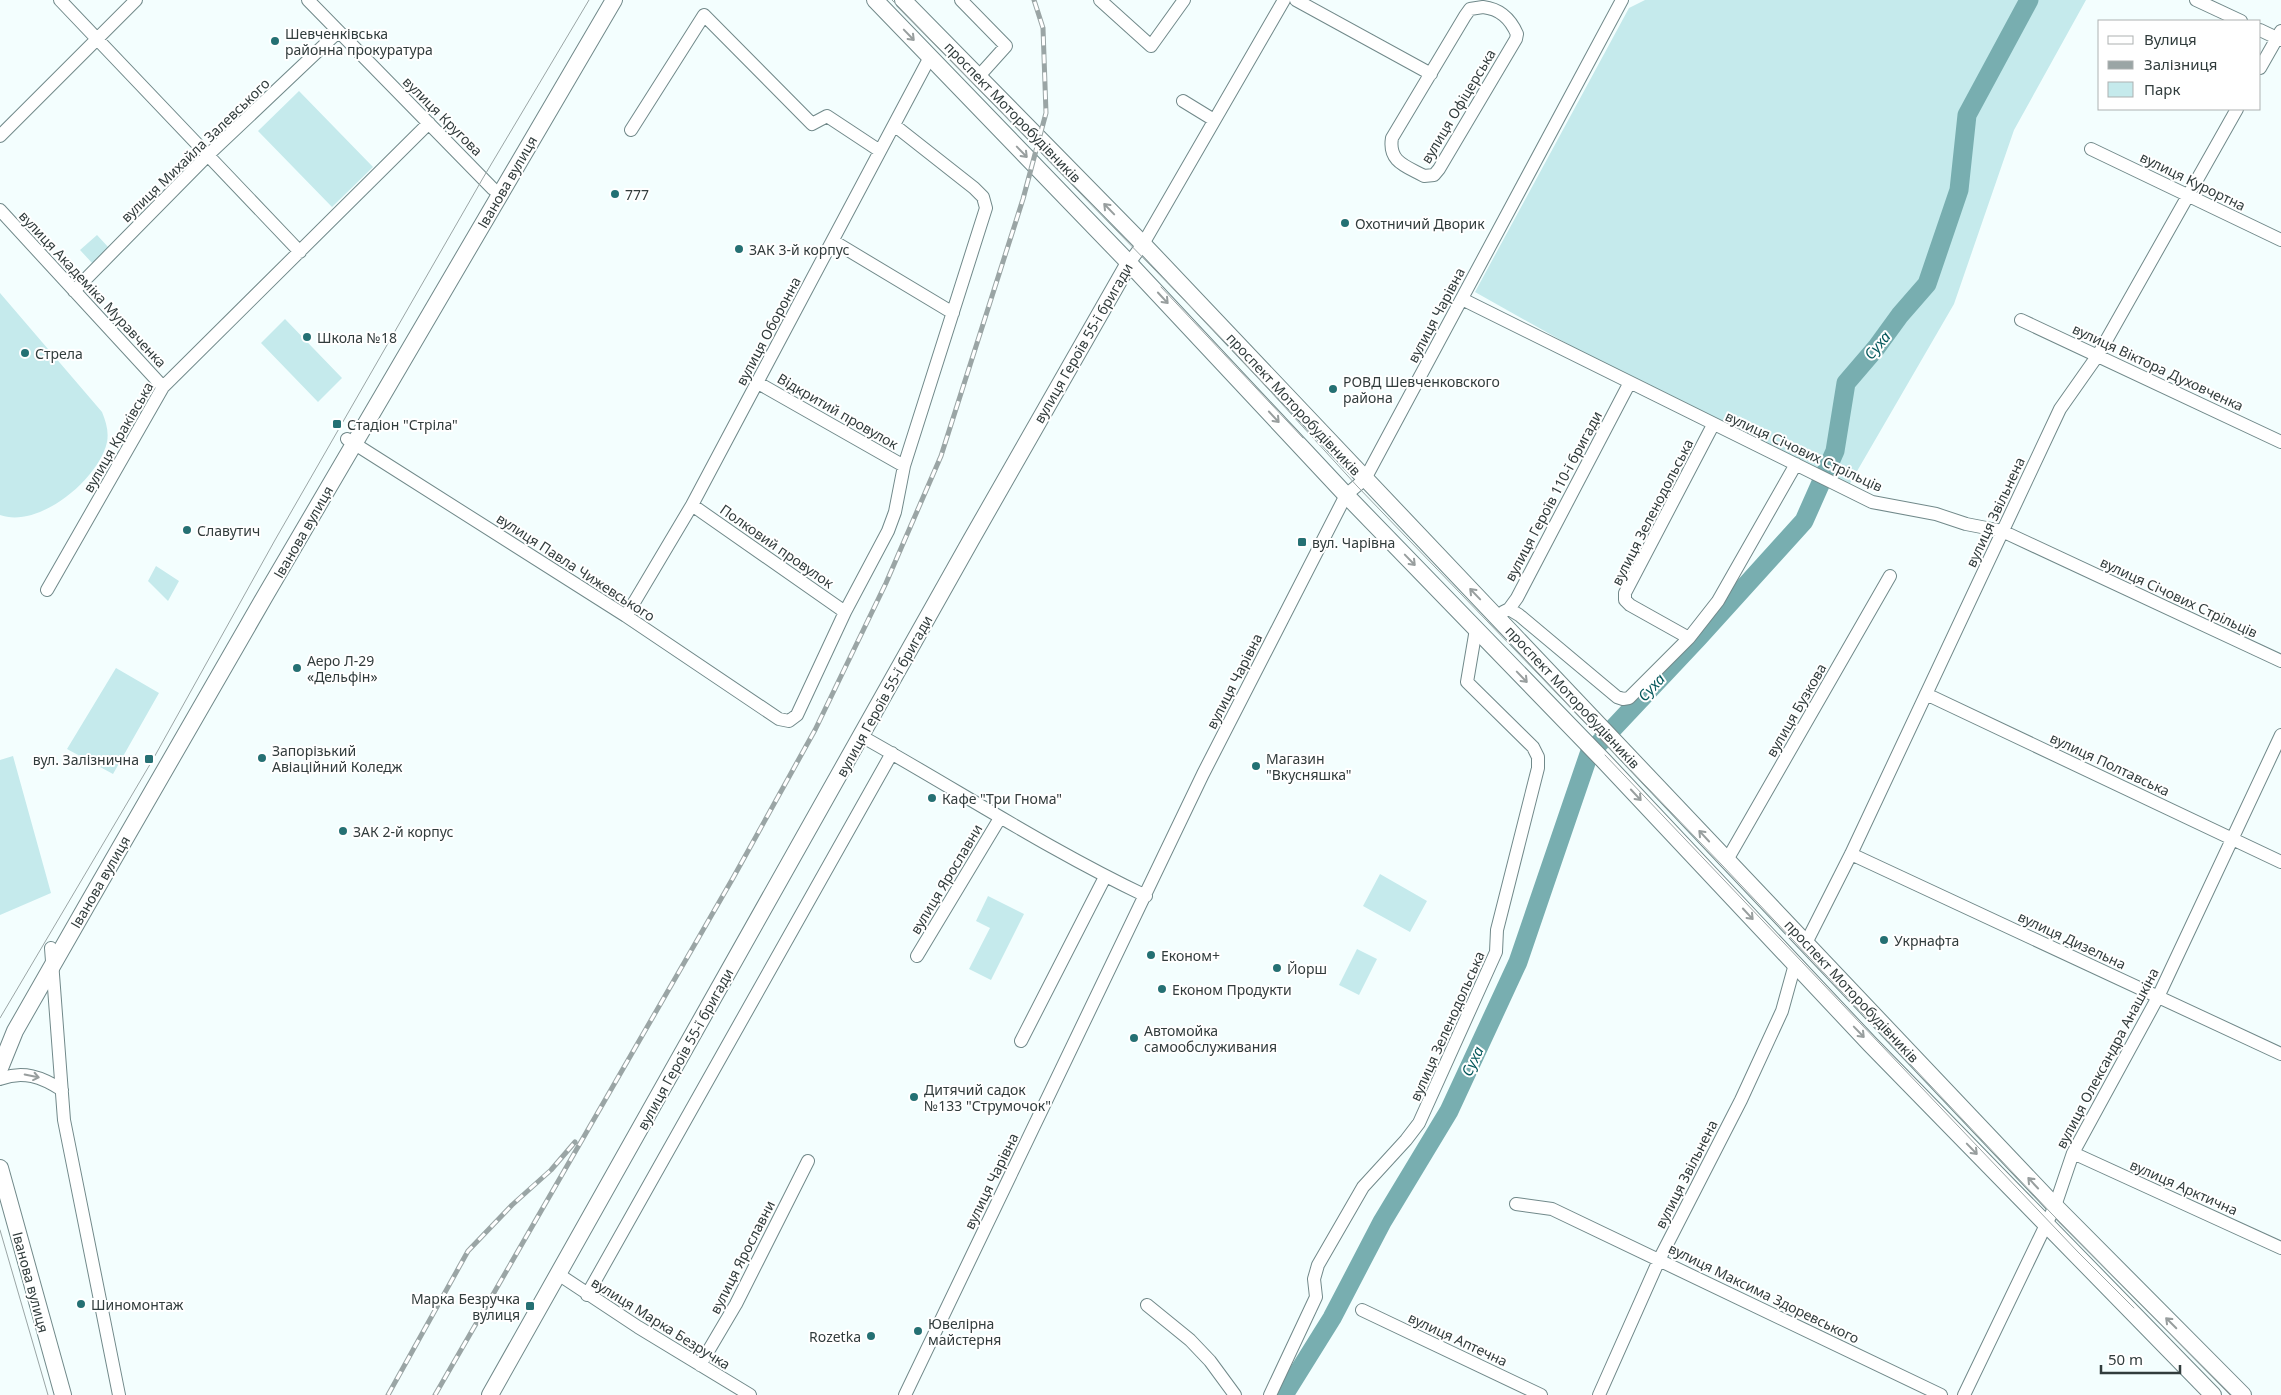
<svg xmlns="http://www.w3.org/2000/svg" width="2281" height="1395" font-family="'Noto Sans',sans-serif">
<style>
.green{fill:#c5eaec}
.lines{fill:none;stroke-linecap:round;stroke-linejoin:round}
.river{stroke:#78aeb0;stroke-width:19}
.minor-casing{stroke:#71898a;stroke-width:14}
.major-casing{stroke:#71898a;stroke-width:18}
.minor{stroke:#fff;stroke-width:12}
.major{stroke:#fff;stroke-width:16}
.tram{stroke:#9aa5a5;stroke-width:1}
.rail-casing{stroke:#9aa5a5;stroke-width:5}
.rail{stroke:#fff;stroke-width:3;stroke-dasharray:9;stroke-linecap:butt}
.oneway{stroke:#989e9e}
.poi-dot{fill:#247073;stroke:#fff;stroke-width:2}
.labels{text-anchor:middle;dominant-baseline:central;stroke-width:4;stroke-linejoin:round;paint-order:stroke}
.poi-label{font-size:14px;fill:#313c3c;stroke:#fff;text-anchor:start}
.street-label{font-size:14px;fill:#313c3c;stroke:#fff}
.water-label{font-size:15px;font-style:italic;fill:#04575b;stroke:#fff}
</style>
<rect width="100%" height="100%" fill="#f3fefe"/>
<!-- green -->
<path class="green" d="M 1645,0 L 2086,0 L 2014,130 L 1954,304 L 1849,485 L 1630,379 L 1475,292 L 1629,8 Z
M 299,91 L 373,167 L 332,207 L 258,131 Z
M 97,235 L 109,248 L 93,264 L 80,250 Z
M 0,293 L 102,412 C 106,422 109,431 107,442 C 99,479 39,529 0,515 Z
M 285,319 L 342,378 L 318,402 L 261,343 Z
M 156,566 L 179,581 L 168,601 L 148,581 Z
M 116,668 L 159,693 L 113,774 L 67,749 Z
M 13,756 L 51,893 L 0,915 L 0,760 Z
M 1380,874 L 1427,901 L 1410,932 L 1363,906 Z
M 988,896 L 1024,914 L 991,980 L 969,969 L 990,928 L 976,921 Z
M 1357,949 L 1377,959 L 1359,995 L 1339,985 Z"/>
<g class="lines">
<!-- river -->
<path class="river" d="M 1284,1395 L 1332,1318 L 1382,1222 L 1449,1111 L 1518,962 L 1589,754 L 1699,637 L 1804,521 L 1835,451 L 1846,383 L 1876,348 L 1900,315 L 1927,284 L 1959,190 L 1967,115 L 2029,0"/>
<defs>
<path id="minor" d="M 60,0 L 300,252
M 308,0 L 493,189
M 961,0 L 1006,46 L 979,76
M 1100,0 L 1151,46 L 1184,0
M 1296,0 L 1431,74
M 2196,0 L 2241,21
M 1483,7 C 1500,9 1510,18 1517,34 L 1516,39 L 1439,169 L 1434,175 L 1424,176 C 1406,166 1388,162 1392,138 L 1465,16 L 1470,9 Z
M 2260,30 L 2281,40
M 2260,68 L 2281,31
M 1183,101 L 1214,120
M 631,130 L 704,15 L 812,124 L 827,116 L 880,151
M 0,136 L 136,0
M 2091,149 L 2281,240
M 0,210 L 163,387
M 833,241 L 953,313
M 1129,263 L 1143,244 L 1284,0
M 74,291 L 207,156 L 338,32
M 1462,299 L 1872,502 L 1936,514 L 1966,524 L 2002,531 L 2281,661
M 2021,320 L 2281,442
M 758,383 L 904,466
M 347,439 L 626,616 L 779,719 L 789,721 L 797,715 L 845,612 L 888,531 L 895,512 L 904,466 L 986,208 L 983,197 L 974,188 L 894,125
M 692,505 L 845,612
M 47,590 L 163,387 L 429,123
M 1509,609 L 1519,615 L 1617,697 L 1623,699 L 1629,698 L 1689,638 L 1718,601 L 1796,464
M 1503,612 L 1509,609 L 1517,598 L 1629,384
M 626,616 L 692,505 L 930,57
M 1689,638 L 1630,605 L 1625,600 L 1625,593 L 1713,425
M 1926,694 L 2281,862
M 861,736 C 956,789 1047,849 1146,896
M 1851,854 L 2281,1054
M 1727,860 L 1890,576
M 1806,943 L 1851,854 L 2060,409 L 2098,355 L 2237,109
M 51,948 L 64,1120 L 119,1395
M 917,956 L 1000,818
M 1021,1041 L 1105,877
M 0,1079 C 23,1070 42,1077 62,1090
M 2073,1153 L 2281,1248
M 1516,1204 L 1552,1209 L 1941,1395
M 558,1274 L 638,1327 L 750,1395
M 587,1295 L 892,753
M 1147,1305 L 1190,1340 L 1210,1361 L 1235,1395
M 1362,1310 L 1541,1395
M 700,1365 L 736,1304 L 808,1161
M 905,1395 L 1203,774 L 1346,495 L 1365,479 L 1622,0
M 1270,1395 L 1316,1297 L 1314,1279 L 1318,1265 L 1363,1187 L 1406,1140 L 1419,1123 L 1496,952 L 1497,930 L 1538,768 L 1538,757 L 1533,747 L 1467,682 L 1476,629
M 1599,1395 L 1659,1260 L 1741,1100 L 1782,1011 L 1795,964
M 1964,1395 L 2055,1206 L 2073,1153 L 2158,997 L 2281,735"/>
<path id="major" d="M 875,0 L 1129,263 L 1346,495 L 1603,760 L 1870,1044 L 2213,1395
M 903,0 L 1143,244 L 2055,1206 L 2243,1395
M 0,1068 L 15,1031 L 87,905 L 265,596 L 614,0
M 0,1168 L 63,1395
M 490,1395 L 971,540 L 1129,263"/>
</defs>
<!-- minor casing -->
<use href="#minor" class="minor-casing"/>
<!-- major casing -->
<use href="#major" class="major-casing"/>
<!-- minor -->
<use href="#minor" class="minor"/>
<!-- major -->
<use href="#major" class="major"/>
<!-- tram -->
<path class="tram" d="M 892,0 L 1228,345 L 1357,486 L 1722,865 L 2051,1213 L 2230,1395
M 1161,287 L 1303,438
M 1605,755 L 2078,1252 L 2134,1308
M 0,1018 L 152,761 L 275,540 L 483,178 L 589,0
M 0,1230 L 48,1395"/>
<defs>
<path id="rail" d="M 388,1395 L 468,1251 L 512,1205 L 551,1170 L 575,1142
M 435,1395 L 733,878 L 815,730 L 886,583 L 941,456 L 1023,199 L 1046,113 L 1043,28 L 1034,0"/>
</defs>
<!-- rail casing -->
<use href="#rail" class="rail-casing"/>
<!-- rail -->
<use href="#rail" class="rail"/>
</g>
<!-- one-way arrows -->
<defs><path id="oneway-shaft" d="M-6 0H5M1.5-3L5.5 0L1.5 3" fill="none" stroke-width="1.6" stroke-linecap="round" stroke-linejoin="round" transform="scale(1.25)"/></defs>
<g class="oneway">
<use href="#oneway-shaft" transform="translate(909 35) rotate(46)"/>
<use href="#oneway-shaft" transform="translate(1022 152) rotate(46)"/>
<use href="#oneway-shaft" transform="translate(1109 209) rotate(-134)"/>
<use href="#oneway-shaft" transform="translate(1163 298) rotate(47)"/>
<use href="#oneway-shaft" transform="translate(1274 417) rotate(47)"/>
<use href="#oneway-shaft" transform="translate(1410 560) rotate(46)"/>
<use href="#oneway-shaft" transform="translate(1475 594) rotate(-134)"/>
<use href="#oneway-shaft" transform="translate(1522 677) rotate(46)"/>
<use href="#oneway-shaft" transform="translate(1636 795) rotate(47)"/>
<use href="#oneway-shaft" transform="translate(1704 836) rotate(-133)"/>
<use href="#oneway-shaft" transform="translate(1748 914) rotate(47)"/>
<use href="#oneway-shaft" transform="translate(1859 1032) rotate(46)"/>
<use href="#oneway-shaft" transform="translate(32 1076) rotate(12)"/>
<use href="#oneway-shaft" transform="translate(1972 1149) rotate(46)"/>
<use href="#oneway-shaft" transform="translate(2033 1183) rotate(-133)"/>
<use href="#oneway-shaft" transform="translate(2171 1323) rotate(-135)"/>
</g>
<!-- markers -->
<g class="poi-dot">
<circle cx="275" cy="41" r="5"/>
<circle cx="615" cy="194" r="5"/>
<circle cx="1345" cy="223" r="5"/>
<circle cx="739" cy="249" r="5"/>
<circle cx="307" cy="337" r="5"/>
<circle cx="25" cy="353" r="5"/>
<circle cx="1333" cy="389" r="5"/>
<rect x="332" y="419" width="10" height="10" rx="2.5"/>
<circle cx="187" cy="530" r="5"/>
<rect x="1297" y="537" width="10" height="10" rx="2.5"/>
<circle cx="297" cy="668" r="5"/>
<circle cx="262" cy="758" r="5"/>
<rect x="144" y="754" width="10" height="10" rx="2.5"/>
<circle cx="1256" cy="766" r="5"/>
<circle cx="932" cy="798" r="5"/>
<circle cx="343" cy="831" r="5"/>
<circle cx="1884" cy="940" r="5"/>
<circle cx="1151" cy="955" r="5"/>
<circle cx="1277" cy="968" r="5"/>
<circle cx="1162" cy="989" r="5"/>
<circle cx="1134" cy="1038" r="5"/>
<circle cx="914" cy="1097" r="5"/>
<circle cx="81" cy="1304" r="5"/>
<rect x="525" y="1301" width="10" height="10" rx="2.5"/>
<circle cx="918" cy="1331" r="5"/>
<circle cx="871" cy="1336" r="5"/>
</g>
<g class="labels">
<!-- poi labels -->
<g class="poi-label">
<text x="285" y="33">Шевченківська<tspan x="285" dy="16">районна прокуратура</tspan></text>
<text x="625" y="194">777</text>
<text x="1355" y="223">Охотничий Дворик</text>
<text x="749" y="249">ЗАК 3-й корпус</text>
<text x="317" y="337">Школа №18</text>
<text x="35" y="353">Стрела</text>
<text x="1343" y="381">РОВД Шевченковского<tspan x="1343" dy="16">района</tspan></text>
<text x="347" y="424">Стадіон "Стріла"</text>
<text x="197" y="530">Славутич</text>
<text x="1312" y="542">вул. Чарівна</text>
<text x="307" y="660">Аеро Л-29<tspan x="307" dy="16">«Дельфін»</tspan></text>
<text x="272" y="750">Запорізький<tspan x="272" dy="16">Авіаційний Коледж</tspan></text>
<text x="1266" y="758">Магазин<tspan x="1266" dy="16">"Вкусняшка"</tspan></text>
<text x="139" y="759" text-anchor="end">вул. Залізнична</text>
<text x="942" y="798">Кафе "Три Гнома"</text>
<text x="353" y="831">ЗАК 2-й корпус</text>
<text x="1894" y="940">Укрнафта</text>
<text x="1161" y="955">Економ+</text>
<text x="1287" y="968">Йорш</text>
<text x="1172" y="989">Економ Продукти</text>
<text x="1144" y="1030">Автомойка<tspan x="1144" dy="16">самообслуживания</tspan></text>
<text x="924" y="1089">Дитячий садок<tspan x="924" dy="16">№133 "Струмочок"</tspan></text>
<text x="520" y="1298" text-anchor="end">Марка Безручка<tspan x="520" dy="16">вулиця</tspan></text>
<text x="91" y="1304">Шиномонтаж</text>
<text x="928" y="1323">Ювелірна<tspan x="928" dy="16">майстерня</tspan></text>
<text x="861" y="1336" text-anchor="end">Rozetka</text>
</g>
<!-- street labels -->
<g class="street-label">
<text transform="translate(1458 106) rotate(-59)">вулиця Офіцерська</text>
<text transform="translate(1013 112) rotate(46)">проспект Моторобудівників</text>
<text transform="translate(443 116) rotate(45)">вулиця Кругова</text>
<text transform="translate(195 150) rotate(-44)">вулиця Михайла Залевського</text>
<text transform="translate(2193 181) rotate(26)">вулиця Курортна</text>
<text transform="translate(507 182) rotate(-60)">Іванова вулиця</text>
<text transform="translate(93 289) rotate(47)">вулиця Академіка Муравченка</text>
<text transform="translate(1436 315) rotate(-62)">вулиця Чарівна</text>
<text transform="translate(768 331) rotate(-62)">вулиця Оборонна</text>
<text transform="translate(1083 343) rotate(-60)">вулиця Героїв 55-ї бригади</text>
<text transform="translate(2158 367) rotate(25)">вулиця Віктора Духовченка</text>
<text transform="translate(1294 404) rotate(47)">проспект Моторобудівників</text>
<text transform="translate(838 411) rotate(30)">Відкритий провулок</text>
<text transform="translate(118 437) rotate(-60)">вулиця Краківська</text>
<text transform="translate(1804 451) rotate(25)">вулиця Січових Стрільців</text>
<text transform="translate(1553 496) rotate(-62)">вулиця Героїв 110-ї бригади</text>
<text transform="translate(1652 512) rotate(-63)">вулиця Зеленодольська</text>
<text transform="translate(1995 512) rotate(-65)">вулиця Звільнена</text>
<text transform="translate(303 532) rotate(-60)">Іванова вулиця</text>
<text transform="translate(777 546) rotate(35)">Полковий провулок</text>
<text transform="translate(576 567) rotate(33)">вулиця Павла Чижевського</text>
<text transform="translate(2179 597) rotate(25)">вулиця Січових Стрільців</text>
<text transform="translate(1234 681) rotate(-63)">вулиця Чарівна</text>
<text transform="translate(884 696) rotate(-61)">вулиця Героїв 55-ї бригади</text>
<text transform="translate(1573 697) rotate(47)">проспект Моторобудівників</text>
<text transform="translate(1796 710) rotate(-60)">вулиця Бузкова</text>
<text transform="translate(2110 764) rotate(25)">вулиця Полтавська</text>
<text transform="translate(946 879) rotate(-59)">вулиця Ярославни</text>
<text transform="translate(100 882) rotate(-60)">Іванова вулиця</text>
<text transform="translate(2072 940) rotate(25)">вулиця Дизельна</text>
<text transform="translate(1852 991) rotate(47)">проспект Моторобудівників</text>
<text transform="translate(1447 1026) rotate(-66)">вулиця Зеленодольська</text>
<text transform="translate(685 1049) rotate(-61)">вулиця Героїв 55-ї бригади</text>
<text transform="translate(2107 1058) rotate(-62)">вулиця Олександра Анашкіна</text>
<text transform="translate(1686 1174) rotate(-63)">вулиця Звільнена</text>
<text transform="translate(991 1181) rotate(-64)">вулиця Чарівна</text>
<text transform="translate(2184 1187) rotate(24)">вулиця Арктична</text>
<text transform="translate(742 1257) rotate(-63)">вулиця Ярославни</text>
<text transform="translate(31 1282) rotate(75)">Іванова вулиця</text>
<text transform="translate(1764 1293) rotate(26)">вулиця Максима Здоревського</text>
<text transform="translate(661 1323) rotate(32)">вулиця Марка Безручка</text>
<text transform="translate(1458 1339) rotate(25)">вулиця Аптечна</text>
</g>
<!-- water labels -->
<g class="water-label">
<text transform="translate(1877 345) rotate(-50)">Суха</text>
<text transform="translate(1651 687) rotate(-47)">Суха</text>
<text transform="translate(1472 1061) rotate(-65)">Суха</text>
</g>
</g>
<!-- legend -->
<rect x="2098" y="20" width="162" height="90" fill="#ffffff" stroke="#adb1b1"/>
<rect x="2108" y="36" width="25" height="8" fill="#ffffff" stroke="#adb1b1"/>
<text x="2144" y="45" font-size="15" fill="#313c3c">Вулиця</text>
<rect x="2108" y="61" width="25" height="8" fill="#9aa5a5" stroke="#adb1b1"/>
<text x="2144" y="70" font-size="15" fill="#313c3c">Залізниця</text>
<rect x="2108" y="82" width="25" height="15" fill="#c5eaec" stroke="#adb1b1"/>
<text x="2144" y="95" font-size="15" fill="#313c3c">Парк</text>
<!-- scale -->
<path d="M2101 1365v8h79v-8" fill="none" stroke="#313c3c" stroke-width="2.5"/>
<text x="2108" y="1365" font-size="15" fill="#313c3c" stroke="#ffffff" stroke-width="4" paint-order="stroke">50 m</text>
</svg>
